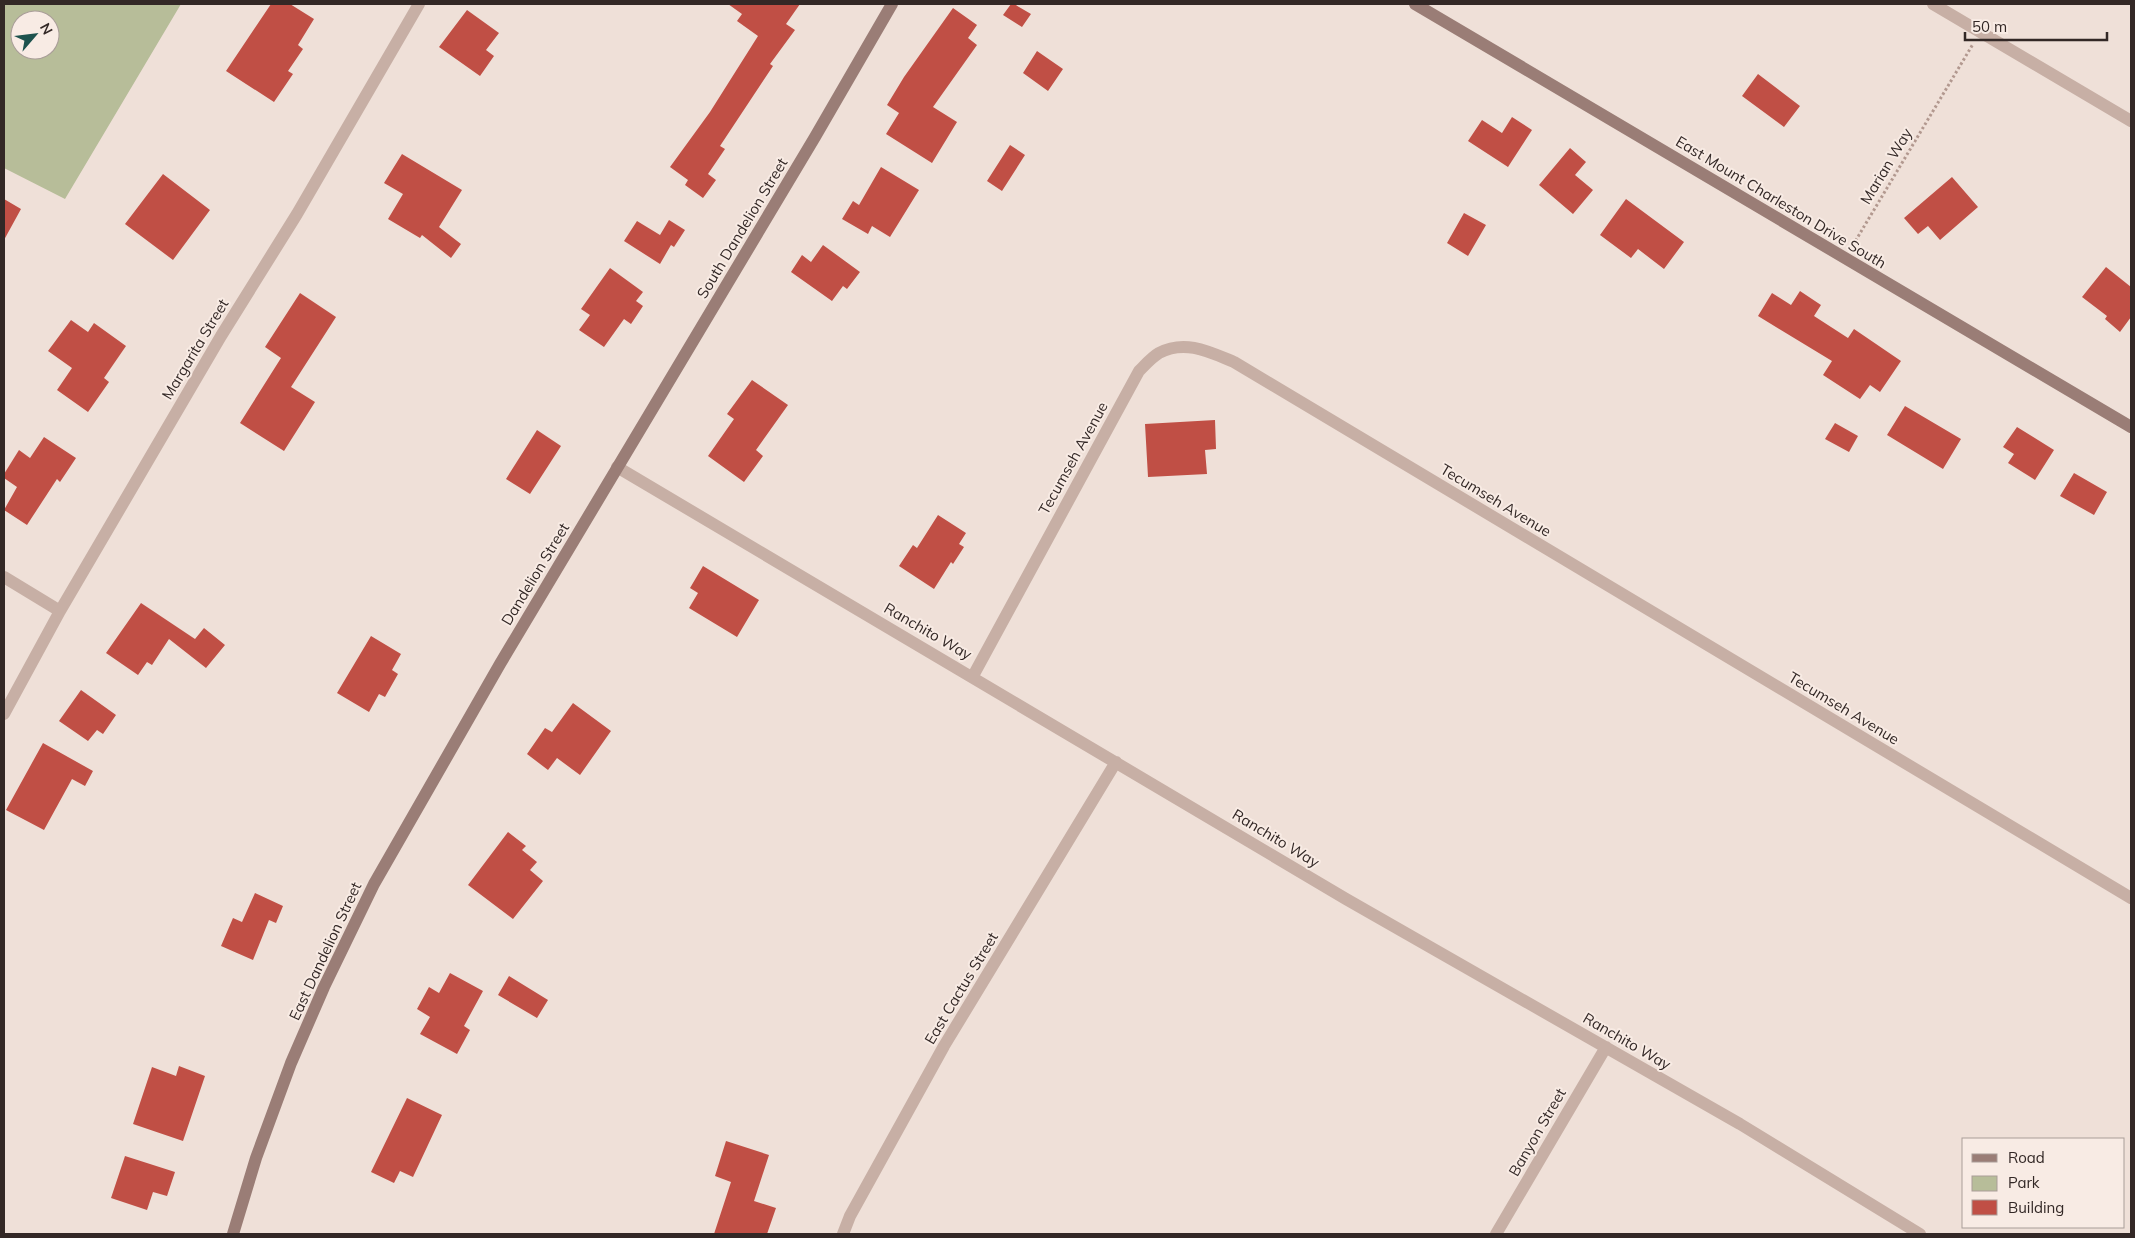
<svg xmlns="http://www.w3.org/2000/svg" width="2135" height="1238" font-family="Mulish,sans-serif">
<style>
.green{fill:#b7bd99;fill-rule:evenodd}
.building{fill:#c04f45}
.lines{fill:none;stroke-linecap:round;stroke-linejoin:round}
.path{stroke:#b2988f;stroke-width:3;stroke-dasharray:2.5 2.5;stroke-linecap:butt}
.street{stroke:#c7afa5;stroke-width:12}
.secondary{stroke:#9a7d76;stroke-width:12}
.labels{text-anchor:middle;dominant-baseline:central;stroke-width:4;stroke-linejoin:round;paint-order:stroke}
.street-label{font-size:15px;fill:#332826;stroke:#f8ebe4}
</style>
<rect width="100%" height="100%" fill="#efe0d8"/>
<!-- green -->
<path class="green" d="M 4,4 L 181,4 L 65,199 L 4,168 ZM 20,20 L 50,20 L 50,50 L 20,50 Z"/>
<!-- building -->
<path class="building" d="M 271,4 L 290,4 L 314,19 L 298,45 L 303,49 L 288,71 L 293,74 L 274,102 L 226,71 Z
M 728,4 L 800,4 L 786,24 L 795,30 L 770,64 L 773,66 L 720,146 L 725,149 L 708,174 L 716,180 L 703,198 L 685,185 L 688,180 L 670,167 L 710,112 L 758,36 L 737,21 L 742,14 Z
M 1011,4 L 1014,4 L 1031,14 L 1022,27 L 1003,15 Z
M 953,8 L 977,25 L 968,38 L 977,45 L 933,107 L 957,122 L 932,163 L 886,134 L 899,113 L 887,105 L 904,77 Z
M 467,10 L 499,33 L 486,50 L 494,56 L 480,76 L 439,47 Z
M 1037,51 L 1063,69 L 1048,91 L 1023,73 Z
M 1758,74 L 1800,106 L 1784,127 L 1742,96 Z
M 1512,117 L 1532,130 L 1508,167 L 1468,141 L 1482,120 L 1502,133 Z
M 1010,145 L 1025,155 L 1002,191 L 987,181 Z
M 1570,148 L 1586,162 L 1575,175 L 1593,190 L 1573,214 L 1539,185 Z
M 402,154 L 462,190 L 439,227 L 461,244 L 451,258 L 422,235 L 420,238 L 388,219 L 403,194 L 384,183 Z
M 881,167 L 919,190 L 890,237 L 872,226 L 868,234 L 842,219 L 853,201 L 859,205 Z
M 163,174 L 210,210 L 173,260 L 125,224 Z
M 1952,177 L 1978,207 L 1940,240 L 1928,226 L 1918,234 L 1904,218 Z
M 4,199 L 21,209 L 4,240 Z
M 1626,199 L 1684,242 L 1664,269 L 1638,249 L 1631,258 L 1600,235 Z
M 1464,213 L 1486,225 L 1468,256 L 1447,243 Z
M 669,220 L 685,230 L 674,247 L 671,245 L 660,264 L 624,241 L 637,221 L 660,235 Z
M 823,245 L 860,272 L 847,289 L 843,286 L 832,301 L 791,272 L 802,255 L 811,262 Z
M 2106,267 L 2131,287 L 2131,317 L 2120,332 L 2105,319 L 2107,316 L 2082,297 Z
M 610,268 L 643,292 L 636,301 L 643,306 L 631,324 L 624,319 L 604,347 L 579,330 L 590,315 L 581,309 Z
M 1800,291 L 1821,305 L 1814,316 L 1848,338 L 1854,329 L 1901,361 L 1880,392 L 1870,385 L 1860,399 L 1823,375 L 1832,361 L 1758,316 L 1772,293 L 1791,305 Z
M 300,293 L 336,317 L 291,387 L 315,402 L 284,451 L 240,423 L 281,358 L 265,347 Z
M 71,320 L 88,332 L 94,323 L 126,346 L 104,378 L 109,382 L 88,412 L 57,390 L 72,368 L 48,351 Z
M 752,380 L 788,405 L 756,450 L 763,456 L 744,482 L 708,456 L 734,419 L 727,414 Z
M 1905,406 L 1961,439 L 1943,469 L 1887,435 Z
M 1215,420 L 1216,449 L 1205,450 L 1207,474 L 1148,477 L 1145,424 Z
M 1835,423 L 1858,436 L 1849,452 L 1825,439 Z
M 2017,427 L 2054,450 L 2035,480 L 2008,463 L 2014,454 L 2003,447 Z
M 537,430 L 561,446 L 530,494 L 506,479 Z
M 44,437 L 76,458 L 60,482 L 57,479 L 27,525 L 4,510 L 17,487 L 4,478 L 4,474 L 19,450 L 30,458 Z
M 2074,473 L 2107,492 L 2094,515 L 2060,496 Z
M 938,515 L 966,533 L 959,544 L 964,547 L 953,564 L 951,562 L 934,589 L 899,566 L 913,545 L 917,548 Z
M 703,566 L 759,600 L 737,637 L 689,608 L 698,593 L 690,588 Z
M 141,603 L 195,639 L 204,628 L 225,645 L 206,668 L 169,639 L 152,665 L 147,662 L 138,675 L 106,653 Z
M 371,636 L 401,654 L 392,670 L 398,674 L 385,697 L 379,694 L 369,712 L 337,693 Z
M 81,690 L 116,715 L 103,734 L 97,730 L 88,741 L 59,721 Z
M 573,703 L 611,731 L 580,775 L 557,758 L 548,770 L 527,754 L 545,728 L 552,732 Z
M 43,743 L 93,771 L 85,786 L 72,779 L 44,830 L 6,810 Z
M 508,832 L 526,846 L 522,850 L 537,862 L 530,870 L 543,881 L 513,919 L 468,885 Z
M 255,893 L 283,906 L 276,923 L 269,920 L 253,960 L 221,946 L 233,918 L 242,922 Z
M 450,973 L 483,991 L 464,1026 L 470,1030 L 457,1054 L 420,1034 L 430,1017 L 417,1009 L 429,987 L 439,993 Z
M 509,976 L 548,1000 L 537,1018 L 498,995 Z
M 179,1066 L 205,1076 L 183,1141 L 133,1124 L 152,1067 L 176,1076 Z
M 407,1098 L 442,1115 L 413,1177 L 400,1171 L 394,1183 L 371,1172 Z
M 726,1141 L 769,1155 L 754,1201 L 776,1208 L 767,1234 L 714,1234 L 731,1182 L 715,1176 Z
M 125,1156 L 175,1172 L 167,1196 L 153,1192 L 147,1210 L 111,1198 Z"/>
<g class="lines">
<!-- path -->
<path class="path" d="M 1853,245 L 1973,44"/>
<!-- street -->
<path class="street" d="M 1933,4 L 2131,121
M 617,467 L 1346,899 L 1740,1124 L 1920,1234
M 4,577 L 60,611
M 973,676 L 1139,371 C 1145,365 1152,357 1159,353 C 1185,339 1210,352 1234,362 L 2131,898
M 4,714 L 60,611 L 221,336 L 297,214 L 419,4
M 843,1234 L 850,1216 L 944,1046 L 1116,762
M 1496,1234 L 1606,1047"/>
<!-- secondary -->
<path class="secondary" d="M 1415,4 L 2131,427
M 233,1234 L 256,1158 L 291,1063 L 324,987 L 374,884 L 500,664 L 815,137 L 892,4"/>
</g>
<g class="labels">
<!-- street labels -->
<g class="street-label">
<text transform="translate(1886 166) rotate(-59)">Marian Way</text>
<text transform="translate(1781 202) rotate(31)">East Mount Charleston Drive South</text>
<text transform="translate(742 228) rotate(-59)">South Dandelion Street</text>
<text transform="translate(195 349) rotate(-59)">Margarita Street</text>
<text transform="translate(1073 458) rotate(-61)">Tecumseh Avenue</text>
<text transform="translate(1496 500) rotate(31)">Tecumseh Avenue</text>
<text transform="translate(535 574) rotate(-59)">Dandelion Street</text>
<text transform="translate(928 631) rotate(30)">Ranchito Way</text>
<text transform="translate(1844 708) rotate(31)">Tecumseh Avenue</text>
<text transform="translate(1276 838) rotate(31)">Ranchito Way</text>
<text transform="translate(325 951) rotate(-65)">East Dandelion Street</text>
<text transform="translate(961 988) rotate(-59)">East Cactus Street</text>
<text transform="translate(1627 1041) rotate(30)">Ranchito Way</text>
<text transform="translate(1537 1132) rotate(-60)">Banyon Street</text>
</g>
</g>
<!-- border -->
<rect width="2135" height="1238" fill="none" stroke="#332826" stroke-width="10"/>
<!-- legend -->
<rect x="1962" y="1138" width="162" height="90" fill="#f8ebe4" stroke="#a99d98"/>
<rect x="1972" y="1154" width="25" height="8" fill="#9a7d76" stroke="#a99d98"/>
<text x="2008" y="1163" font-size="15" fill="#332826">Road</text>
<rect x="1972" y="1176" width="25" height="15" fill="#b7bd99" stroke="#a99d98"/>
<text x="2008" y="1188" font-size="15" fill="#332826">Park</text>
<rect x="1972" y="1200" width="25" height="15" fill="#c04f45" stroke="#a99d98"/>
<text x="2008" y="1213" font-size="15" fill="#332826">Building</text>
<!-- north arrow -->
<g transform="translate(35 35) rotate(62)"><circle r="24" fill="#f8ebe4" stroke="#a99d98"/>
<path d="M0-4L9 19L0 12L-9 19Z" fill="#1d524d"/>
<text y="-8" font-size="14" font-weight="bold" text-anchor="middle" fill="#332826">N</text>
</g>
<!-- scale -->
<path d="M1965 32v8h142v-8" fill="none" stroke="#332826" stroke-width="2.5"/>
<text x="1972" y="32" font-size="15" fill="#332826" stroke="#f8ebe4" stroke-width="4" paint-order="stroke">50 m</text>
</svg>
